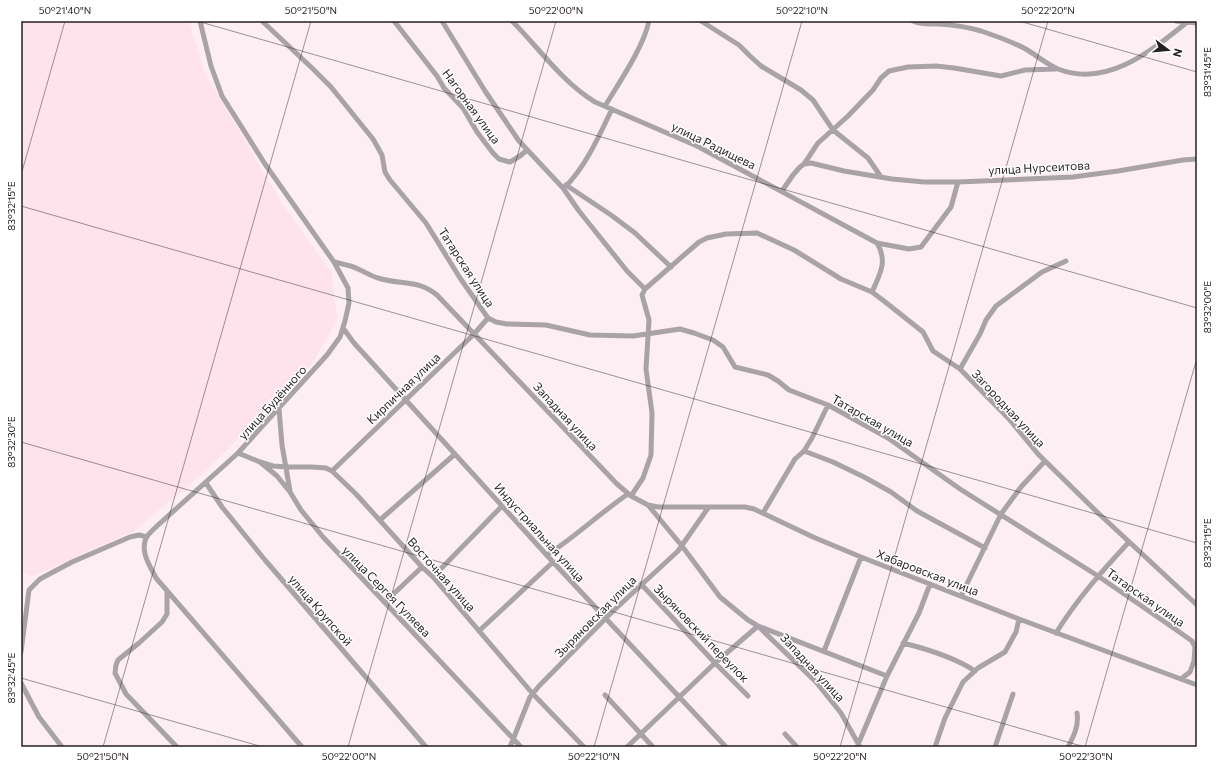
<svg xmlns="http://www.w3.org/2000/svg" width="1218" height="768" font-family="Commissioner,sans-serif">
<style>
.built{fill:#ffe3ec}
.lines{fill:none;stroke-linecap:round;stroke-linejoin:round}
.minor{stroke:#a9a3a8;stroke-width:5}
.ticks{fill:none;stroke:#261f21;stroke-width:1;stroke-opacity:0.45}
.labels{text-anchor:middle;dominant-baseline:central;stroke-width:3;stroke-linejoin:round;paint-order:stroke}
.street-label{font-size:12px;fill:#261f21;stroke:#fff}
.neatline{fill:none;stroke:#261f21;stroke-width:1.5}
.ticks-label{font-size:10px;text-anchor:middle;fill:#261f21}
</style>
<rect width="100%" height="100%" fill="#fdeef3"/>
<!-- built -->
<path class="built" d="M 21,21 L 189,21 L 204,71 L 281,202 L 332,273 L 337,321 L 312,364 L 205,472 L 134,531 L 31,577 L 21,571 Z"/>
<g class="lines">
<!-- minor -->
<path class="minor" d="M 200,21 L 211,66 L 222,96 L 265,164 L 334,262 L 348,288 L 349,303 L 345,321 L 340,337 L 327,355 L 238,453 L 157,526 C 153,530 148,534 146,538 C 140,552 150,566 156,578 L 302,747
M 262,21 L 312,68 L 331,87 L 373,139 L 382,155 L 385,172 L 390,180 L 426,223 L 460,278 L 488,318 L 496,322 L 507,324 L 546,325 L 590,335 L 633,336 L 680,329 L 694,333 L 713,340 L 723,347 L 735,367 L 768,375 L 778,381 L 789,390 L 828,405 L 888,438 L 960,489 L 1098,576 L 1175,629 L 1192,641 L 1195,647 L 1194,661 L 1190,672 L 1181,679
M 394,21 L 437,76 L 444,88 L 463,108 L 477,132 L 493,153 L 499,159 L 510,162 L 520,156 L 527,150
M 442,21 L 485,91 L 519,141 L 563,188 L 579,211 L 627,271 L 645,289
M 512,21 C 539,48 562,82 595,102 L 697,146 L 877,243 C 888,261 880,274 872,292
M 701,21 L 739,45 L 750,56 L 761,66 L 801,90 L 813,100 L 833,130 L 868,158 L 881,177
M 913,21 C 922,25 930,24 939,24 C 953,25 968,27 981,31 C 996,36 1010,41 1024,48 C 1035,54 1046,64 1058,69 C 1107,88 1151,51 1186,23
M 1176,21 L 1197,23
M 605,106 C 619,83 644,46 649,21
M 804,164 L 818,143 L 848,116 L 873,90 L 881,78 L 889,71 L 908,67 L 936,66 L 954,68 L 1001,76 L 1025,70 L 1056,69
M 566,185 L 611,215 L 635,233 L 671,267
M 565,187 C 586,166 599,136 612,109
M 782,191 L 793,175 L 800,167 L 804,164 L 811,163 L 844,171 L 892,179 L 924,182 L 958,182 L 1073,177 L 1118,171 L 1183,160 L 1197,159
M 877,243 L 909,249 L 921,247 L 951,207 L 958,182
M 334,262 C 342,264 351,265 358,269 C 365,272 371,276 378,278 C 400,285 418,279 437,295 L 617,484 L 631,496 L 648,505 L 682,546 L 720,597 L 748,620 L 758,626 L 887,676
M 343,328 L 354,343 L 553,562 L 726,747
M 960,369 L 980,334 L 986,320 L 996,306 L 1042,272 L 1066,261
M 279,409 L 282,445 L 290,491
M 804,451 L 833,462 L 864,477 L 891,492 L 917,511 L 985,548
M 238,453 L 260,462 L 277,476 L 290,492 L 301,510 L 323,537 L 521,747
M 260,462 L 273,466 L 287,467 L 312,467 L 326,468 L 332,471 L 356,494 L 422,567 L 433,577 L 533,694 L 584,747
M 332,471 L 474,334 L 488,318
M 206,483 L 222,507 L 265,560 L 426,747
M 631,496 L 643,478 L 651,455 L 652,413 L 646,369 L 649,320 L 642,295 L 645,289 L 699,242 L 707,238 L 726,234 L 757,233 L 794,250 L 841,279 L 872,292 L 884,301 L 923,332 L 933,351 L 960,369 L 1009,419 L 1038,454 L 1096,511 L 1197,605
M 648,505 L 658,507 L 745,507 L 754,509 L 813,537 L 861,557 L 1019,619 L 1197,685
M 763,513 L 795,459 L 804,451 L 812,438 L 828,405
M 380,520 L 455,454
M 547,555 C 575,537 600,513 628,494
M 433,577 L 502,506
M 641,584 L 715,663 L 748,696
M 167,591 L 167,614 L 162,622 L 139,643 L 118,660 L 116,665 L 115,673 L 126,694 L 177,747
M 961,596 L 1001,514 L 1021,487 L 1045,461
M 385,602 L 422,567
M 760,628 L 816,682 L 841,713 L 860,747
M 479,631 L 553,562
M 1056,633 C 1077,599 1103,570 1129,542
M 903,643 C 927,649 954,657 975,671
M 824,651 L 861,557
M 21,652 L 29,590 L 40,579 L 72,562 L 130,537 L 139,535 L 147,537
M 21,683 L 39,717 L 62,747
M 605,695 L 653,747
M 785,734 L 797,747
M 510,747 L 530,697 L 539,686 L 612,612 L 678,551 L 708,508
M 627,747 L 715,663 L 758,626
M 857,747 L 887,676 L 919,613 L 930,584
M 935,747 L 945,718 L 963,682 L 978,668 L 1005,652 L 1016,632 L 1019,619
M 995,747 L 1013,694
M 1068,747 C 1074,736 1079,725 1077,713"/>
</g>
<!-- ticks -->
<path class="ticks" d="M 197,21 L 1197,308M 1019,21 L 1197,72M 21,175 L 65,21M 21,206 L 1197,543M 21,442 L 1085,747M 21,678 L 263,747M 103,747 L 311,21M 348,747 L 556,21M 594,747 L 802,21M 840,747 L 1048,21M 1085,747 L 1197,358"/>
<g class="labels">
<!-- street labels -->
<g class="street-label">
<text transform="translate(472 106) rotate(54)">Нагорная улица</text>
<text transform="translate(714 145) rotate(26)">улица Радищева</text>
<text transform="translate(1039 167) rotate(-3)">улица Нурсеитова</text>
<text transform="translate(467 267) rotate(57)">Татарская улица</text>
<text transform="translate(403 388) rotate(-44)">Кирпичная улица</text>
<text transform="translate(272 402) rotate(-48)">улица Будённого</text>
<text transform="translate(1009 408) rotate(47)">Загородная улица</text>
<text transform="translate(566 416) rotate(47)">Западная улица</text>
<text transform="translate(873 420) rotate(30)">Татарская улица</text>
<text transform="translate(540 532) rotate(48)">Индустриальная улица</text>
<text transform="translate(928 572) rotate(21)">Хабаровская улица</text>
<text transform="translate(442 574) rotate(48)">Восточная улица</text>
<text transform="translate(387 591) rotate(46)">улица Сергея Гуляева</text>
<text transform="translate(1146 597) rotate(35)">Татарская улица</text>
<text transform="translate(321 610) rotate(49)">улица Крупской</text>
<text transform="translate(595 616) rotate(-45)">Зыряновская улица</text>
<text transform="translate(702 633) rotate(46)">Зыряновский переулок</text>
<text transform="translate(813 667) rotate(47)">Западная улица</text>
</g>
</g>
<!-- border -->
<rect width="1218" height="768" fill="none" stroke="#ffffff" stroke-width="44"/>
<!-- north arrow -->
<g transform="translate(1168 50) rotate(106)" stroke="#ffffff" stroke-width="3" paint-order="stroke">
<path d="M0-3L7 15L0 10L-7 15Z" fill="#261f21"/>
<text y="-6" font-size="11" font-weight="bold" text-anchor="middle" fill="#261f21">N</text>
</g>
<rect x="22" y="22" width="1174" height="724" class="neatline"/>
<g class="ticks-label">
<text x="65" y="14">50°21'40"N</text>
<text x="311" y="14">50°21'50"N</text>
<text x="556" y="14">50°22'00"N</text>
<text x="802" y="14">50°22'10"N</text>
<text x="1048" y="14">50°22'20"N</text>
<text transform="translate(1207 72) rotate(-90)" y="4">83°31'45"E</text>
<text transform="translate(11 206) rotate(-90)" y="4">83°32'15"E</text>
<text transform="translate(1207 307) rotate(-90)" y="4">83°32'00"E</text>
<text transform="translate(11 442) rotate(-90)" y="4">83°32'30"E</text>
<text transform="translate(1207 543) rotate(-90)" y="4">83°32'15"E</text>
<text transform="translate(11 678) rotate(-90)" y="4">83°32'45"E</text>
<text x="103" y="760">50°21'50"N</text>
<text x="349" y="760">50°22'00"N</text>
<text x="594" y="760">50°22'10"N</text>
<text x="840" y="760">50°22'20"N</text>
<text x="1086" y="760">50°22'30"N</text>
</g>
</svg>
